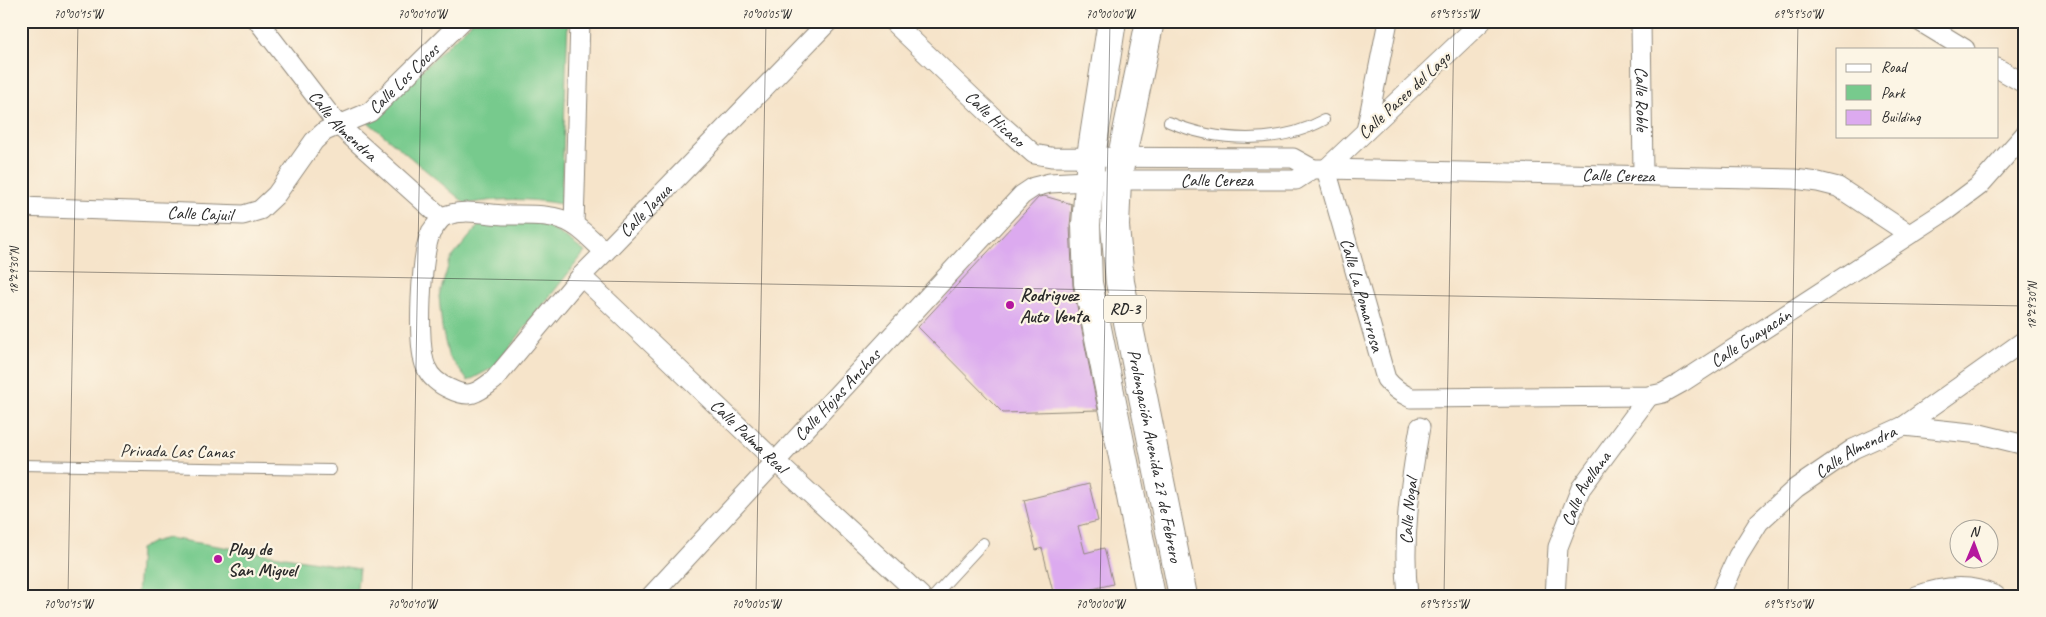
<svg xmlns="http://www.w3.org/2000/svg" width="2046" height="617" font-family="Caveat,sans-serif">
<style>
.green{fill:#77ca8d;stroke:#517a5c}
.building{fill:#dcaaef}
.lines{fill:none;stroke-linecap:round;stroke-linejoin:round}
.lane-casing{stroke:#90887a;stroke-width:12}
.street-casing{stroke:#90887a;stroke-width:21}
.primary-casing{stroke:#90887a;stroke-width:30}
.lane{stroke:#fff;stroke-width:10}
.street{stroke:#fff;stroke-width:19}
.primary{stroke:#fff;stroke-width:28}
.ticks{fill:none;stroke:#2b2b2b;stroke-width:1;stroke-opacity:0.45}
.poi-dot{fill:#b5179e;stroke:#fcf5e5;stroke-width:2}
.labels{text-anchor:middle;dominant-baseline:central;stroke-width:4.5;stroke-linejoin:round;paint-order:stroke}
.shield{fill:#fcf5e5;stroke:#6a6863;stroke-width:1}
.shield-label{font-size:16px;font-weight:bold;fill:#2b2b2b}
.street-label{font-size:18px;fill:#2b2b2b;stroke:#fcf5e5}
.poi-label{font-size:18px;font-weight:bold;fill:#2b2b2b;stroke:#fcf5e5;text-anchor:start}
.neatline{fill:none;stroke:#2b2b2b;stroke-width:2}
.ticks-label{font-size:12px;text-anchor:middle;fill:#2b2b2b}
</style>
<rect width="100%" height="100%" fill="#fcf5e5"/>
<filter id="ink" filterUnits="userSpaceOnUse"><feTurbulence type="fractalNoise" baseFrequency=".02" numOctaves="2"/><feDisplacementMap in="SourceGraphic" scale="10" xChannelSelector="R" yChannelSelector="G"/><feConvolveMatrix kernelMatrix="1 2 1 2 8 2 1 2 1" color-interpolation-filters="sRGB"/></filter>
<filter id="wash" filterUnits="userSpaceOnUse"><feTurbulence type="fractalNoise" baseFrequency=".0096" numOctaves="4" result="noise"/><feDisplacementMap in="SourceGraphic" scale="20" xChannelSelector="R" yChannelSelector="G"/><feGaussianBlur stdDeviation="1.12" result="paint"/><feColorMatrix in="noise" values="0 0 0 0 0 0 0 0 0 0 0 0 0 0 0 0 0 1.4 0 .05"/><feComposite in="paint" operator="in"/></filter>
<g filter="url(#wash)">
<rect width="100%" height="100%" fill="#f6e4ca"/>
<!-- green -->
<path class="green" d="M 473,21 L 568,21 L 561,204 C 527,198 500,198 466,204 L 368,122 Z
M 533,220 L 556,231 L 585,252 L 494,367 L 468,381 L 448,355 L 442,328 L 439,296 L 450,260 L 480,224 L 499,221 Z
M 168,538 L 359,569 L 356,596 L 137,596 L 140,549 L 153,542 Z"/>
<g id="blocks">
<!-- building -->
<path class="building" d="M 1044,196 L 1072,204 L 1070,226 L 1073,286 L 1098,410 L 1003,413 L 918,327 L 1039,197 Z
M 1089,484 L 1098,521 L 1078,526 L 1085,553 L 1104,548 L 1113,584 L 1064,596 L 1054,596 L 1042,548 L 1036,550 L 1024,500 Z"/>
</g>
</g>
<g filter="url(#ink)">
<use href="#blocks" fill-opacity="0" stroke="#90887a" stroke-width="1"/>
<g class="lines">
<defs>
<path id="lane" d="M 1169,122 C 1216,142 1278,145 1324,120
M 21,465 L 331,470
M 934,596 L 983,543"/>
<g id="street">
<path id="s1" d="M 258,21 L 337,124 L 442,218"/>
<path id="s2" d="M 892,21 L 997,121 L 1034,154 L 1051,157 L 1293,158 L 1313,169"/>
<path id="s3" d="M 1482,21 L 1326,169 L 1386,379 C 1393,388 1400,393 1411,398 L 1649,396 L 1663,393 L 1681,383 L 1947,210 L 1979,186 L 2025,134"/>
<path id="s4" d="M 1641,21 L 1643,175"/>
<path d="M 1919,21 L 1965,49"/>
<path d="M 1997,68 L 2025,84"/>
<path d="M 1366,131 L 1388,21"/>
<path id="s5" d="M 21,207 L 243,215 L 260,210 L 276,195 L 314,141 L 325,131 L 370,112 L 462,21"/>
<path d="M 574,225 L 580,21"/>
<path id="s6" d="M 605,252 C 595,243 585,232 574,225 C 556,213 524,215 503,215 C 485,214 459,208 443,217 C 439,220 434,228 431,232 C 421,253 416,345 426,367 C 430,377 440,385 450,389 C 470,399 477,393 494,380 L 581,276 L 605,252 L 829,21"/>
<path id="s7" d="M 581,276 L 775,461 L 921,596"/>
<path d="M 1904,426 L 1980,434 L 2025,445"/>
<path id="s8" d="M 651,596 L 1022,195 L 1034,187 L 1050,183 L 1103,180 L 1296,180 L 1313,169 L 1326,169 L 1794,179 L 1818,182 L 1838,187 L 1909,234"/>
<path id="s9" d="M 1408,596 C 1402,539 1410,483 1420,427"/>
<path id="s10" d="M 1555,596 L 1558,547 L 1581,488 L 1649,396"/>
<path id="s11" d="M 1720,596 L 1738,556 L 1759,522 L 1796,488 L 1853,449 L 1904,426 L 2025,340"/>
<path d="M 1916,596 C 1943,586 1970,583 1996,596"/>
</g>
<g id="primary">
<path d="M 1112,21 L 1091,156 L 1086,225 L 1088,283 L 1151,596"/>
<path id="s12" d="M 1150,21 L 1117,180 L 1115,226 L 1120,282 L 1183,596"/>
</g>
</defs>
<!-- lane casing -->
<use href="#lane" class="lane-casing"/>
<!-- street casing -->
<use href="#street" class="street-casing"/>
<!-- primary casing -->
<use href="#primary" class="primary-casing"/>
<!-- lane -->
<use href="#lane" class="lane"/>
<!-- street -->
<use href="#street" class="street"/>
<!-- primary -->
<use href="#primary" class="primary"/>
</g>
</g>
<!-- ticks -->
<path class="ticks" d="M 21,271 L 2025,306M 68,596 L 78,21M 412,596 L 422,21M 756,596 L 766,21M 1100,596 L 1110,21M 1444,596 L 1454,21M 1788,596 L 1798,21"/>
<!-- markers -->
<g class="poi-dot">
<circle cx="1010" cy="305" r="5"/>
<circle cx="218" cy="559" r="5"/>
</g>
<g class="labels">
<!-- shield labels -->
<rect class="shield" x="1104" y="295.5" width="42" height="27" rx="4"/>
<g class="shield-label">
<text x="1125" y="309">RD-3</text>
</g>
<!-- street labels -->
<g class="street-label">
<text stroke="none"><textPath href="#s5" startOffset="439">Calle Los Cocos</textPath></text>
<text transform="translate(1404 95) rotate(-43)">Calle Paseo del Lago</text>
<text stroke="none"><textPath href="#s4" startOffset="78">Calle Roble</textPath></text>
<text stroke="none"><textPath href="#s2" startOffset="142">Calle Hicaco</textPath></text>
<text stroke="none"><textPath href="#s1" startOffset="135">Calle Almendra</textPath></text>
<text stroke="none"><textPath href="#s8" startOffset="1149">Calle Cereza</textPath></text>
<text stroke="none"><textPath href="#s8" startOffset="744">Calle Cereza</textPath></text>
<text stroke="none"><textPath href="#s6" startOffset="640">Calle Jagua</textPath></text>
<text stroke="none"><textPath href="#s5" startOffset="179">Calle Cajuil</textPath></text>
<text stroke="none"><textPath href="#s3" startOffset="346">Calle La Pomarrosa</textPath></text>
<text stroke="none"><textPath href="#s3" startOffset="821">Calle Guayacán</textPath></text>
<text stroke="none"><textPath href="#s8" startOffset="274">Calle Hojas Anchas</textPath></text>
<text stroke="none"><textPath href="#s7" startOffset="232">Calle Palma Real</textPath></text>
<text transform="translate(177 451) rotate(1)">Privada Las Canas</text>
<text stroke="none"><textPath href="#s11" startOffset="204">Calle Almendra</textPath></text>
<text stroke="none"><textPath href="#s12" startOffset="442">Prolongación Avenida 27 de Febrero</textPath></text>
<text stroke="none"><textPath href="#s10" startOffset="114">Calle Avellana</textPath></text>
<text stroke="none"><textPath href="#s9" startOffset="85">Calle Nogal</textPath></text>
</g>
<!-- poi labels -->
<g class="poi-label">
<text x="1020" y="295">Rodriguez<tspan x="1020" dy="21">Auto Venta</tspan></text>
<text x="228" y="549">Play de<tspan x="228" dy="21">San Miguel</tspan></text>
</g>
</g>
<!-- margin -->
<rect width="2046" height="617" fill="none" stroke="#fcf5e5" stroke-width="55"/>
<!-- legend -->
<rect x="1836" y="48" width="162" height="90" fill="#fcf5e5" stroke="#a8a49b"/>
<rect x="1846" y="64" width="25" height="8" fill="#ffffff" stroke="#a8a49b"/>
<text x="1881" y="72" font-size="15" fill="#2b2b2b">Road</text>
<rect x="1846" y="85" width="25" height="15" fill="#77ca8d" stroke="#a8a49b"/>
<text x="1881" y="98" font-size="15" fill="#2b2b2b">Park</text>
<rect x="1846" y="110" width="25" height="15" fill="#dcaaef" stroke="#a8a49b"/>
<text x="1881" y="122" font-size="15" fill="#2b2b2b">Building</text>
<!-- north arrow -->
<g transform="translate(1974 544) rotate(1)"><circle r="24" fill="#fcf5e5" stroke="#a8a49b"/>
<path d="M0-4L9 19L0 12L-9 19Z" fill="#b5179e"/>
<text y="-8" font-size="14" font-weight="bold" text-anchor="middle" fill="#2b2b2b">N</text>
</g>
<rect x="28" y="28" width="1990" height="562" class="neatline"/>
<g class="ticks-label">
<text x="78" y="18">70°00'15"W</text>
<text x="422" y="18">70°00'10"W</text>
<text x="766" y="18">70°00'05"W</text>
<text x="1110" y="18">70°00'00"W</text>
<text x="1454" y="18">69°59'55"W</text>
<text x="1798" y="18">69°59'50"W</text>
<text transform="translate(14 271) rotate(-90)" y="4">18°29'30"N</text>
<text transform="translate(2032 306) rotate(-90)" y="4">18°29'30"N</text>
<text x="68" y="608">70°00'15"W</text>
<text x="412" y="608">70°00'10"W</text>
<text x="756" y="608">70°00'05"W</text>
<text x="1100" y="608">70°00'00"W</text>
<text x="1444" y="608">69°59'55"W</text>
<text x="1788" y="608">69°59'50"W</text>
</g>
</svg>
